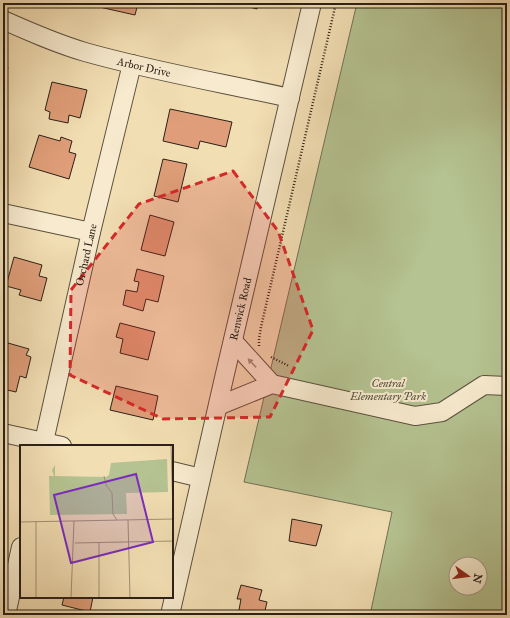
<svg xmlns="http://www.w3.org/2000/svg" width="510" height="618" font-family="'IM FELL Great Primer',serif">
<style>
.green{fill:#b5c291;stroke:#707154;fill-rule:evenodd}
.building{fill:#df9e79;stroke:#2a2018}
.lines{fill:none;stroke-linecap:round;stroke-linejoin:round}
.minor-casing{stroke:#5c503f;stroke-width:20}
.path{stroke:#2a2018;stroke-width:2.5;stroke-dasharray:1 2;stroke-linecap:butt}
.minor{stroke:#f7eace;stroke-width:18}
.oneway{fill:#9b8f7c}
.marked{fill:#d62828;fill-opacity:0.2;stroke:#d62828;stroke-width:3;stroke-dasharray:8 5;stroke-linejoin:round}
.labels{text-anchor:middle;dominant-baseline:central;stroke-width:4;stroke-linejoin:round;paint-order:stroke}
.street-label{font-size:11px;fill:#2a2018;stroke:#f7eace}
.park-label{font-size:11px;font-style:italic;fill:#54513c;stroke:#f7eace}
.inset-road{fill:none;stroke:#a29275;stroke-width:1}
.view{fill:#7b2cbf;fill-opacity:0.15;stroke:#7b2cbf;stroke-width:2}
.inset-edge{fill:none;stroke:#2a2018;stroke-width:2}
</style>
<rect width="100%" height="100%" fill="#f2deb3"/>
<filter id="stains"><feTurbulence type="fractalNoise" baseFrequency=".005" numOctaves="4"/><feColorMatrix values="0 0 0 0 .2 0 0 0 0 .09 0 0 0 0 .02 0 0 0 .5 -.17"/></filter>
<radialGradient id="worn" r=".72"><stop offset=".6" stop-color="#630" stop-opacity="0"/><stop offset="1" stop-color="#630" stop-opacity=".3"/></radialGradient>
<!-- green -->
<path class="green" d="M 357,3 L 507,3 L 507,615 L 370,615 L 392,512 L 244,482 ZM 456,564 L 480,564 L 480,588 L 456,588 Z"/>
<!-- building -->
<path class="building" d="M 96,3 L 138,3 L 135,15 L 95,6 Z
M 234,3 L 259,3 L 257,9 Z
M 3,66 L 8,67 L 3,88 Z
M 52,82 L 87,90 L 80,118 L 69,115 L 68,123 L 49,119 L 50,112 L 45,110 Z
M 170,109 L 232,122 L 226,147 L 200,141 L 198,149 L 163,141 Z
M 39,135 L 60,141 L 61,137 L 72,141 L 69,152 L 76,154 L 69,179 L 29,167 Z
M 163,159 L 187,164 L 178,202 L 154,196 Z
M 150,215 L 174,222 L 165,256 L 141,250 Z
M 14,257 L 42,265 L 39,276 L 47,278 L 41,301 L 19,295 L 21,290 L 6,286 Z
M 137,269 L 164,276 L 158,302 L 146,299 L 143,311 L 123,305 L 126,290 L 137,292 L 139,282 L 134,281 Z
M 120,323 L 155,332 L 148,360 L 120,353 L 123,339 L 116,337 Z
M 8,343 L 29,349 L 26,355 L 31,357 L 26,378 L 20,376 L 16,392 L 3,389 L 3,360 Z
M 116,386 L 158,396 L 153,420 L 110,410 Z
M 292,519 L 322,525 L 316,546 L 289,541 Z
M 241,585 L 262,590 L 259,600 L 267,602 L 264,615 L 239,610 L 241,599 L 237,599 Z
M 64,597 L 93,597 L 90,612 L 62,605 Z"/>
<g class="lines">
<defs>
<g id="minor">
<path id="s1" d="M 3,20 C 30,32 57,44 85,52 C 152,71 222,83 290,98"/>
<path d="M 3,213 L 91,232"/>
<path d="M 233,341 L 272,384"/>
<path d="M 218,406 L 272,384 L 415,416 L 442,412 L 484,385 L 507,386"/>
<path d="M 3,433 L 62,446"/>
<path id="s2" d="M 43,446 L 91,232 L 132,64"/>
<path d="M 172,471 L 201,478"/>
<path d="M 6,615 L 21,547"/>
<path id="s3" d="M 170,615 L 224,378 L 312,3"/>
</g>
</defs>
<!-- minor casing -->
<use href="#minor" class="minor-casing"/>
<!-- path -->
<path class="path" d="M 259,346 L 259,339 L 261,327 L 336,3
M 271,357 L 289,366"/>
<!-- minor -->
<use href="#minor" class="minor"/>
</g>
<!-- one-way arrows -->
<defs><path id="oneway-solid" d="M-6-.8H1V-3.2L6.5 0L1 3.2V.8H-6Z"/></defs>
<use class="oneway" href="#oneway-solid" transform="translate(252 363) rotate(-133)"/>
<!-- marked area -->
<path class="marked" d="M 233,171 L 278,231 L 313,330 L 270,417 L 163,419 L 70,375 L 71,290 L 139,204 Z"/>
<g class="labels">
<!-- street labels -->
<g class="street-label">
<text stroke="none"><textPath href="#s1" startOffset="149">Arbor Drive</textPath></text>
<text stroke="none"><textPath href="#s2" startOffset="196">Orchard Lane</textPath></text>
<text stroke="none"><textPath href="#s3" startOffset="314">Renwick Road</textPath></text>
</g>
<!-- park labels -->
<g class="park-label">
<text x="388" y="383">Central<tspan x="388" dy="13">Elementary Park</tspan></text>
</g>
</g>
<!-- overview -->
<g transform="translate(20 445)">
<rect width="153" height="153" fill="#f2deb3"/>
<path d="M 147,14 L 148,47 L 106,48 L 107,69 L 30,70 L 29,31 L 34,31 L 32,25 L 35,20 L 35,31 L 86,32 L 89,30 L 91,18 Z" fill="#b5c291"/>
<path class="inset-road" d="M 151,0 L 153,70M 84,31 L 86,40 L 92,48 L 93,69 L 97,75M 108,75 L 110,153M 16,76 L 16,153M 0,77 L 153,74M 55,98 L 153,96M 79,98 L 79,153M 51,153 L 54,76"/>
<path class="view" d="M 116,29 L 133,97 L 51,118 L 34,50 Z"/>
<rect width="153" height="153" class="inset-edge"/>
</g>
<!-- margin -->
<rect width="510" height="618" fill="none" stroke="#f2deb3" stroke-width="16"/>
<rect x="4" y="4" width="502" height="610" fill="none" stroke="#2a2018" stroke-width="2"/>
<rect x="8" y="8" width="494" height="602" fill="none" stroke="#2a2018"/>
<!-- north arrow -->
<g transform="translate(468 576) rotate(104)"><circle r="19" fill="#f7eace" stroke="#a59985"/>
<path d="M0-3L7 15L0 10L-7 15Z" fill="#8f2418"/>
<text y="-6" font-size="11" font-weight="bold" text-anchor="middle" fill="#2a2018">N</text>
</g>
<rect width="100%" height="100%" filter="url(#stains)"/>
<rect width="100%" height="100%" fill="url(#worn)"/>
</svg>
